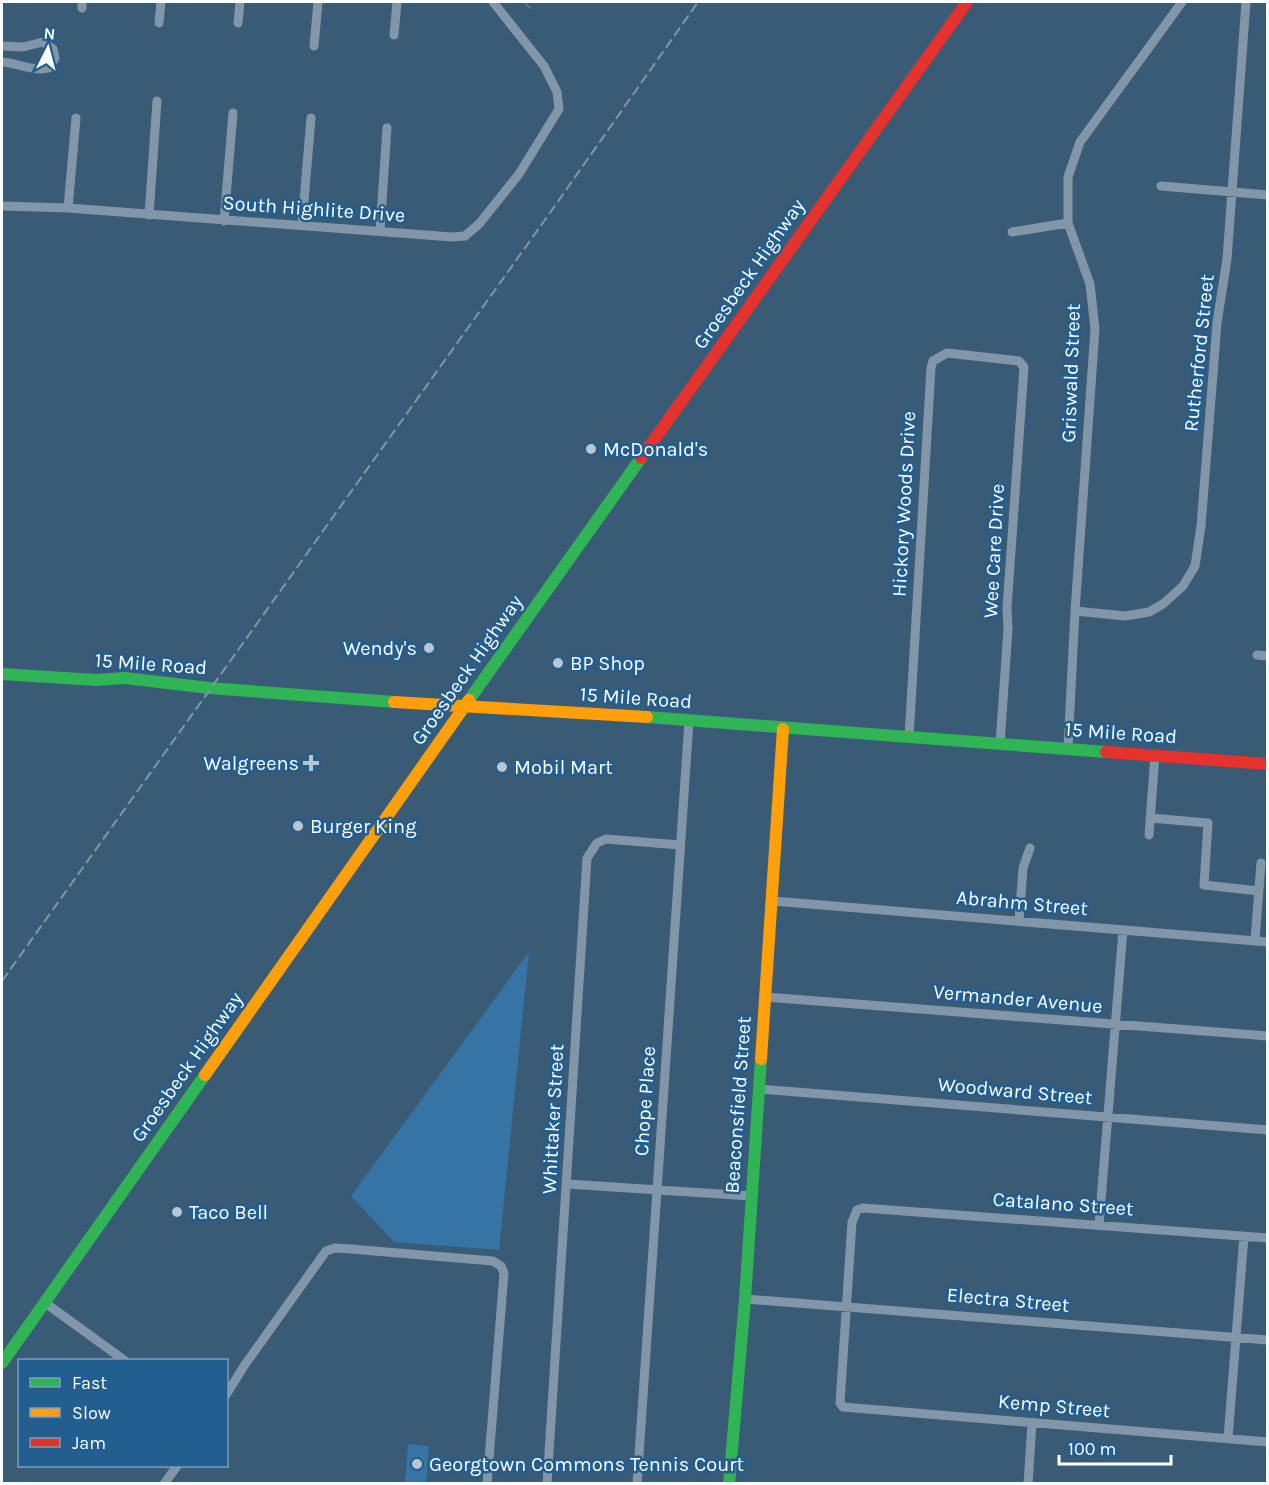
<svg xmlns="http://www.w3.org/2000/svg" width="1269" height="1485" font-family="Karla,sans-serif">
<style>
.green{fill:#3674a5}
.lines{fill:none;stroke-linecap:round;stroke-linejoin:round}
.stream{stroke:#4d7698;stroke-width:2}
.street{stroke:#8197a9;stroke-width:9}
.fast{stroke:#30b455;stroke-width:12}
.slow{stroke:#ff9f0a;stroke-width:12}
.jam{stroke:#e5322d;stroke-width:12}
.rail{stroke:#8197a9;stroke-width:2;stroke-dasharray:10 4.5;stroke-linecap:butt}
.poi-dot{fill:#bac6cf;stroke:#225e8f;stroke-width:2}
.labels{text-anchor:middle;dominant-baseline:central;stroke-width:5;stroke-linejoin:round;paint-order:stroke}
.street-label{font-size:20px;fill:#fff;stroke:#225e8f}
.poi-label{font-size:20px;fill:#fff;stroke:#225e8f;text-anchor:start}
</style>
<rect width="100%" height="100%" fill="#3a5b76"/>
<!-- green -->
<path class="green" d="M 529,952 L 499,1250 L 394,1242 L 351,1196 Z
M 408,1444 L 429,1446 L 426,1483 L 405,1483 Z"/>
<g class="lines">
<!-- stream -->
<path class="stream" d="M 524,2 L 530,8"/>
<!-- street -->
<path class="street" d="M 82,8 L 82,2
M 159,23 L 161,2
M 238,23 L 240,2
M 394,35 L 397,2
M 2,46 L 23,47 L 43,42 L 53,49 L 55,58 L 49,68 C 33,72 18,63 2,62
M 314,46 L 318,2
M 1161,186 L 1268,195
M 2,206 L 68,208 L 452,237 L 465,236 L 479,224 L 519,174 L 559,109 L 557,92 L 544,66 L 493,2
M 68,208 L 76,118
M 149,215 L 157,101
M 224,221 L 233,113
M 302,225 L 311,118
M 380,231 L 387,128
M 1012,232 L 1068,223
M 1075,611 L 1125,616 L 1149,612 L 1163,604 L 1183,586 L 1195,566 L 1201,526 L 1217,323 L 1227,259 L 1246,2
M 1257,655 L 1268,656
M 909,737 L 931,368 L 933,361 L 947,353 L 1019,361 L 1024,367 L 1007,608 L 1008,629 L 1000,744
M 1068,748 L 1075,611 L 1095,329 L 1090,284 L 1068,223 L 1068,177 L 1080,142 L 1182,2
M 1150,818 L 1208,823 L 1204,885 L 1259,891
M 1149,835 L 1155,755
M 773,901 L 1268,942
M 1019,921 L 1023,868 L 1030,848
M 1255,940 L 1261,863
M 765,997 L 1268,1036
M 760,1089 L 1268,1130
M 567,1184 L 751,1196
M 1099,1225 L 1123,930
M 1268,1238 L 863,1208 L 857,1210 L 852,1222 L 840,1403 L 843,1407 L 1268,1442
M 745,1299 L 1268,1340
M 44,1302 L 124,1360
M 226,1395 L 244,1366 L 326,1251 L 335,1248 L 351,1249 L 493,1261 L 501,1266 L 504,1273 L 487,1484
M 1228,1438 L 1244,1236
M 164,1484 L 177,1466
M 547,1484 L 587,858 L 597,843 L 606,839 L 680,845
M 637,1484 L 689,721
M 1028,1484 L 1032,1423"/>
<!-- fast -->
<path class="fast" d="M 2,674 L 96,680 L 125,678 L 209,688 L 394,702
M 469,700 L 641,458
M 647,717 L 1106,752
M 2,1363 L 205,1075
M 729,1484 L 745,1299 L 761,1059"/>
<!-- slow -->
<path class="slow" d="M 394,702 L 647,717
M 761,1059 L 783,729
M 205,1075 L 469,700"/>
<!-- jam -->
<path class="jam" d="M 641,458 L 967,2
M 1106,752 L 1268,764"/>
<!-- rail -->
<path class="rail" d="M 2,981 L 547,217 L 698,2"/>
</g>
<!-- markers -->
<g class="poi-dot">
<circle cx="591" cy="449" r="6"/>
<circle cx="429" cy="648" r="6"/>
<circle cx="558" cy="663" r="6"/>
<path d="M308 754h6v6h6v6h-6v6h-6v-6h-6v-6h6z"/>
<circle cx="502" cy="767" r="6"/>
<circle cx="298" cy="826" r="6"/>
<circle cx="177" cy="1212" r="6"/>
<circle cx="417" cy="1464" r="6"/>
</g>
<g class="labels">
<!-- street labels -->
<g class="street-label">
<text transform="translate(314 209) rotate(4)">South Highlite Drive</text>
<text transform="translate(749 274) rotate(-55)">Groesbeck Highway</text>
<text transform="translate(1199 353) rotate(-84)">Rutherford Street</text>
<text transform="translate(1071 373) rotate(-88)">Griswald Street</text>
<text transform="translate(904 504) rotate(-87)">Hickory Woods Drive</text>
<text transform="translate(994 551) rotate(-87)">Wee Care Drive</text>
<text transform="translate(151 664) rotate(4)">15 Mile Road</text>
<text transform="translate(467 670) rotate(-55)">Groesbeck Highway</text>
<text transform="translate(636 698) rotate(4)">15 Mile Road</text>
<text transform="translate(1121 733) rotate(4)">15 Mile Road</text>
<text transform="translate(1022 903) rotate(5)">Abrahm Street</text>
<text transform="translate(1018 999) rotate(5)">Vermander Avenue</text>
<text transform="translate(187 1067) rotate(-55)">Groesbeck Highway</text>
<text transform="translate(1015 1091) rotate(5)">Woodward Street</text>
<text transform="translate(645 1101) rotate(-86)">Chope Place</text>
<text transform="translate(738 1105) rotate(-86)">Beaconsfield Street</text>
<text transform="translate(553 1119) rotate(-87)">Whittaker Street</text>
<text transform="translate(1063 1204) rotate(4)">Catalano Street</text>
<text transform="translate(1008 1300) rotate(5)">Electra Street</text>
<text transform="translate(1054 1406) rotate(5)">Kemp Street</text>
</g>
<!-- poi labels -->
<g class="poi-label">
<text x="603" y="449">McDonald's</text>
<text x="417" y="648" text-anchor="end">Wendy's</text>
<text x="570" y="663">BP Shop</text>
<text x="299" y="763" text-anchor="end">Walgreens</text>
<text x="514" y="767">Mobil Mart</text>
<text x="310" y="826">Burger King</text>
<text x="189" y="1212">Taco Bell</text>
<text x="429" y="1464">Georgtown Commons Tennis Court</text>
</g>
</g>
<!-- border -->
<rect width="1269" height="1485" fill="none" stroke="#ffffff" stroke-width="6"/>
<!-- legend -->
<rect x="18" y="1359" width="210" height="108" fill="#225e8f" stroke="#7a9ebc" stroke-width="1.5"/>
<rect x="30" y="1378" width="30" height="9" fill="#30b455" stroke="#7a9ebc" stroke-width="1.5"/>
<text x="72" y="1389" font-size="18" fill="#ffffff">Fast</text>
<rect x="30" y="1408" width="30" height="9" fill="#ff9f0a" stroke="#7a9ebc" stroke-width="1.5"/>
<text x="72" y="1419" font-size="18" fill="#ffffff">Slow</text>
<rect x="30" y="1438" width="30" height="9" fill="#e5322d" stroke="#7a9ebc" stroke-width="1.5"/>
<text x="72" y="1449" font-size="18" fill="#ffffff">Jam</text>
<!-- north arrow -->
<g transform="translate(48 48) rotate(6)" stroke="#225e8f" stroke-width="4.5" paint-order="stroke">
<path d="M0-4.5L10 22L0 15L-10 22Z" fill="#ffffff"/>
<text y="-9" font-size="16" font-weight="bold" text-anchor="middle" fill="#ffffff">N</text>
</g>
<!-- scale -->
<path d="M1059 1455v9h112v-9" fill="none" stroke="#ffffff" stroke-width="3"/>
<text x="1068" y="1455" font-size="18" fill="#ffffff" stroke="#225e8f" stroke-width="4.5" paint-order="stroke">100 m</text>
</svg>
